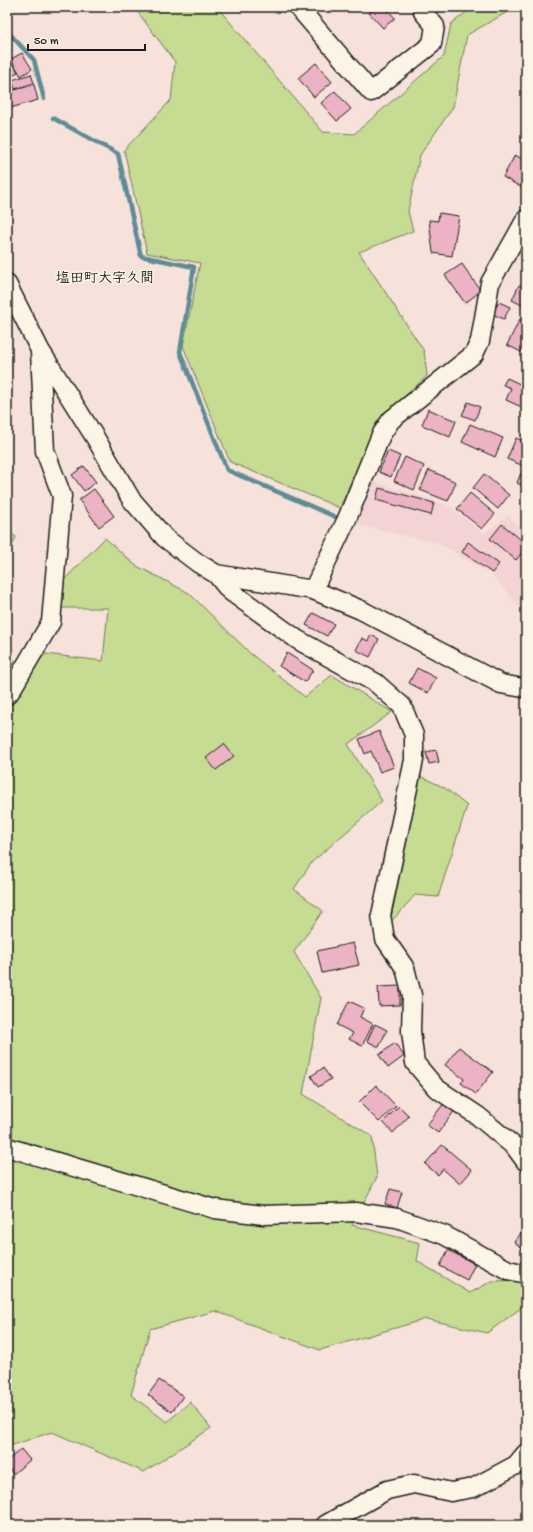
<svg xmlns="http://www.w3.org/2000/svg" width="533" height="1532" font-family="'Gochi Hand','Klee One',sans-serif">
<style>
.built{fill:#f4d3d4}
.green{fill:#c5dc92;stroke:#707c57}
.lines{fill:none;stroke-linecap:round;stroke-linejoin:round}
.stream{stroke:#5d8c94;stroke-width:4.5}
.building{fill:#ecb3c4;stroke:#1c1c1c}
.minor-casing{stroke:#1c1c1c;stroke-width:21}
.minor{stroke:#fcf5e5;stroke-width:18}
.labels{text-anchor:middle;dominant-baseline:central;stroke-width:3;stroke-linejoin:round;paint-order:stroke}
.quarter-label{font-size:14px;font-weight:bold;fill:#1c1c1c;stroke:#fcf5e5}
</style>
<rect width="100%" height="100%" fill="#f7e1db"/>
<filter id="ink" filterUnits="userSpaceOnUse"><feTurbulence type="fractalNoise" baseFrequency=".025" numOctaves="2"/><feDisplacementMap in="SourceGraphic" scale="8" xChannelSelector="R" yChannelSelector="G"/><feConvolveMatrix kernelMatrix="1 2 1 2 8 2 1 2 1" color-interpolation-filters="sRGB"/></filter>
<g filter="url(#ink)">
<!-- built -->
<path class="built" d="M 369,480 L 447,505 L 484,533 L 508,516 L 523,529 L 526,527 L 526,614 L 493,576 L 439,543 L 358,525 Z"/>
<!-- green -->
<path class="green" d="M 134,7 L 217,7 L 323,132 L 354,134 L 444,56 L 451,24 L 473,7 L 516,7 L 467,35 L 453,107 L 420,155 L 408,211 L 413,231 L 359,252 L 424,351 L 427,376 L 377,421 L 340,508 L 230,462 L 183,346 L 200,263 L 147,253 L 124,150 L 171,100 L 175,62 Z
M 7,530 L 16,537 L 7,556 Z
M 105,538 L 135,565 L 189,593 L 251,654 L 305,697 L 332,675 L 392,712 L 348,744 L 382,801 L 312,862 L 294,889 L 323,911 L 294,952 L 321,998 L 303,1094 L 372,1136 L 377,1177 L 352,1225 L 420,1243 L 417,1261 L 470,1293 L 492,1281 L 526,1280 L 526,1310 L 521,1308 L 487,1333 L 426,1319 L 320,1350 L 215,1311 L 150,1329 L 131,1395 L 167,1422 L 190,1402 L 211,1428 L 144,1472 L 52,1432 L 7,1447 L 7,650 L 23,672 L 46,654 L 103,661 L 108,608 L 60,608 L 61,583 Z
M 420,776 L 445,788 L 467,806 L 438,897 L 415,895 L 390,923 Z"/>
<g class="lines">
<!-- stream -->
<path class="stream" d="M 7,31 L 34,60 L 44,99
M 53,118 L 118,154 L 141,256 L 194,267 L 180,352 L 227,470 L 338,518"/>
</g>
<!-- building -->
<path class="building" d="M 376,7 L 385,7 L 395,18 L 383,28 L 369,13 Z
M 22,53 L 32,69 L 21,76 L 11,59 Z
M 7,54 L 18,72 L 7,79 Z
M 316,63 L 332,82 L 314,97 L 298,78 Z
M 31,74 L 34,83 L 15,89 L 12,80 Z
M 34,85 L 38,100 L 7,109 L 7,92 Z
M 335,91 L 351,109 L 337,121 L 321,103 Z
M 515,155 L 526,161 L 526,166 L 523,170 L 526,172 L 526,190 L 503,177 Z
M 439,213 L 459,216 L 452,256 L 433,253 L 429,220 L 438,221 Z
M 462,264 L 481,291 L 465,303 L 445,275 Z
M 519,285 L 526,288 L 526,307 L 512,300 Z
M 499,302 L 510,307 L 504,319 L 492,314 Z
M 520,319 L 526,322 L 526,341 L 521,352 L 507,345 Z
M 526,375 L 526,409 L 506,400 L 511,388 L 503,385 L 507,378 L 522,385 Z
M 468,402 L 480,407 L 475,420 L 462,415 Z
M 428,409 L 456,421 L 450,437 L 422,425 Z
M 470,424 L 503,438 L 495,457 L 462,442 Z
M 516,438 L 526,442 L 526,467 L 507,459 Z
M 388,451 L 400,456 L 391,477 L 379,472 Z
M 405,457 L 424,466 L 414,490 L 394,481 Z
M 84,466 L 96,482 L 84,491 L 72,475 Z
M 429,470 L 456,482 L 448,501 L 420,490 Z
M 521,473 L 526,475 L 526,487 L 517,483 Z
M 484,474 L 509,495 L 498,509 L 473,488 Z
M 379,488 L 434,503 L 431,515 L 376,500 Z
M 94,489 L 114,516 L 99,527 L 79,500 Z
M 470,493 L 495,514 L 482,529 L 457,509 Z
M 502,524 L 526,544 L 526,548 L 516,560 L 490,539 Z
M 468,542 L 499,564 L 492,573 L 462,552 Z
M 313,613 L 334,624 L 327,636 L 306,625 Z
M 371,635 L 379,639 L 370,657 L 356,650 L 362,638 L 368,641 Z
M 287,653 L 313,670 L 305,682 L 279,666 Z
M 417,668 L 436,678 L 428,693 L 409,683 Z
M 379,731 L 394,767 L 380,772 L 371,751 L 365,754 L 359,739 Z
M 224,744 L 234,756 L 216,770 L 206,758 Z
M 436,750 L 439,762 L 429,764 L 426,752 Z
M 353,943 L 359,965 L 322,973 L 317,951 Z
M 400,986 L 400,1005 L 379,1006 L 378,987 Z
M 349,1001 L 364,1008 L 360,1017 L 373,1024 L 362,1046 L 349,1039 L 353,1033 L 337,1025 Z
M 375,1024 L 387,1030 L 379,1047 L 367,1041 Z
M 395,1043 L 404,1056 L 388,1068 L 379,1055 Z
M 459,1047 L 493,1072 L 476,1094 L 461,1083 L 464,1079 L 445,1065 Z
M 323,1068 L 331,1079 L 318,1087 L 311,1076 Z
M 376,1085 L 396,1106 L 379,1122 L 359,1102 Z
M 445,1102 L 455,1110 L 438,1133 L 427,1125 Z
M 399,1106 L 409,1116 L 393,1133 L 383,1122 Z
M 442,1145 L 472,1170 L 460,1184 L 443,1169 L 438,1175 L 425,1164 Z
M 390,1189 L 402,1192 L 397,1208 L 385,1204 Z
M 526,1227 L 526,1249 L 525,1251 L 514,1242 Z
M 448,1250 L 475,1264 L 467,1280 L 440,1266 Z
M 159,1380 L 183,1396 L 172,1412 L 148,1395 Z
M 21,1449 L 30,1460 L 13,1474 L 7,1466 L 7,1461 Z
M 8,1519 L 16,1525 L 7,1525 Z"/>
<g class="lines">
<defs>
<path id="minor" d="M 298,7 L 371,92 L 432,44 L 435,26 L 423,12
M 7,284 L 40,350 L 96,439 L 131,499 L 165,538 L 198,563 L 216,574 L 230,591 L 298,640 L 376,683 L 402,706 L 414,735 L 414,760 L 381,915 L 385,939 L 405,968 L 412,995 L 411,1031 L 415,1063 L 436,1088 L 478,1116 L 515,1147 L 526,1162
M 216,574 L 313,590 L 361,610 L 501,684 L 523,688 L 526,687
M 313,590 L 347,519 L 381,435 L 391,420 L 474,354 L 480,341 L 490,283 L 526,219
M 7,695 L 10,692 L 51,622 L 62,496 L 45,451 L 40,351
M 7,1147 L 215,1209 L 263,1215 L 356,1212 L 397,1218 L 444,1235 L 508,1270 L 522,1273 L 526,1272
M 325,1525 L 387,1490 L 414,1484 L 451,1492 L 473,1488 L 516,1465 L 526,1453"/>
</defs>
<!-- minor casing -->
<use href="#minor" class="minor-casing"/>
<!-- minor -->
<use href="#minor" class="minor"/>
</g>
</g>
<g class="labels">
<!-- quarter labels -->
<g class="quarter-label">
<text x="105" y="279">塩田町大字久間</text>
</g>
</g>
<!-- margin -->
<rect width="533" height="1532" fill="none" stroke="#fcf5e5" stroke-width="24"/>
<rect x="12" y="12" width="509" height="1508" fill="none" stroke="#1c1c1c" stroke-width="1.5" filter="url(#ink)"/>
<!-- scale -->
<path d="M28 44v6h117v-6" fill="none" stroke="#1c1c1c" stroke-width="2"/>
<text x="34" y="44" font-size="12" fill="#1c1c1c" stroke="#fcf5e5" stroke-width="3" paint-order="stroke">50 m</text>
</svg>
